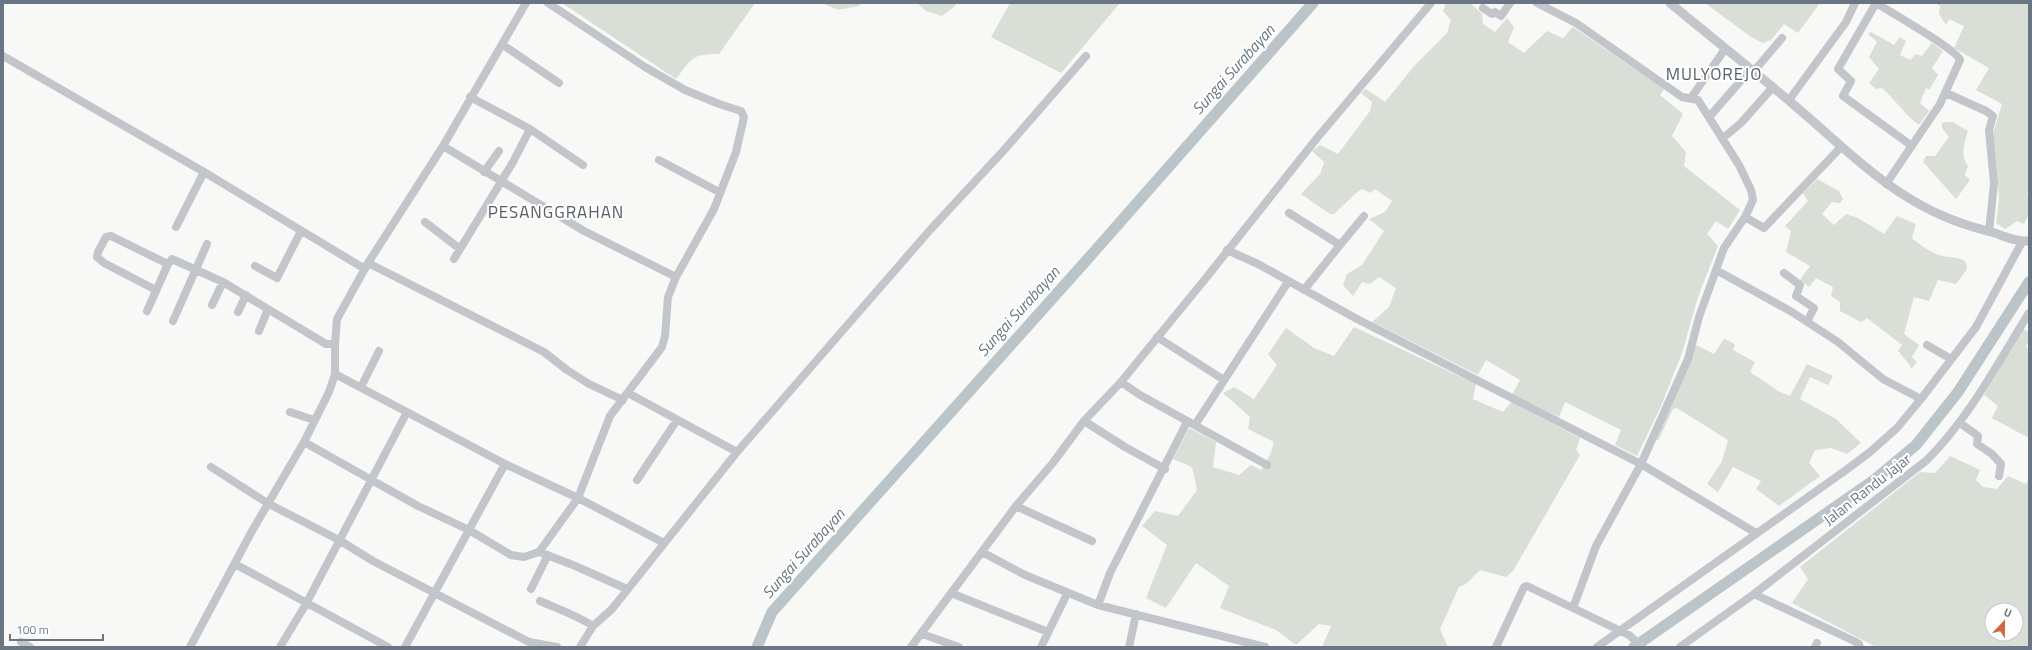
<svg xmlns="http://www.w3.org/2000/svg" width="2032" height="650" font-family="'Titillium Web',sans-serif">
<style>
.green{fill:#d9ded7;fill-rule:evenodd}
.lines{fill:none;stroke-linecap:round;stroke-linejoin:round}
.river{stroke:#bbc4c8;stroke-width:11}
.minor{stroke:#c2c5c9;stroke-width:8}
.tertiary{stroke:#c2c5c9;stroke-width:9}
.labels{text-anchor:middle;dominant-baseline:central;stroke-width:4;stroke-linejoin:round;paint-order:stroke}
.street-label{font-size:15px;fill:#6a7683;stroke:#fff}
.water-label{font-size:16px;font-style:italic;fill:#66777f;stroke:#fff}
.quarter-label{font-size:17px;letter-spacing:1px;fill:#576069;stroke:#fff}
</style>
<rect width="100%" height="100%" fill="#f8f8f6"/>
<!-- green -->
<path class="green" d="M 562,3 L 755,3 L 719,54 C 692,54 692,58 676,79 Z
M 822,3 L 860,3 L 859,6 L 838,10 Z
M 917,3 L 954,3 L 956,5 L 942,16 L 926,11 Z
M 1010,3 L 1120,3 L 1061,73 L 991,37 Z
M 1446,3 L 1470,3 L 1482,14 L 1483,24 L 1495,32 L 1507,18 L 1514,27 L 1508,42 L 1524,53 L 1547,31 L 1563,38 L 1573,27 L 1664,89 L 1660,95 L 1683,114 L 1672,136 L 1686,152 L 1684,166 L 1740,210 L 1728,229 L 1716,221 L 1707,234 L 1718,246 L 1698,297 L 1682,353 L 1661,406 L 1637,456 L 1615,445 L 1621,430 L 1565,402 L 1559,417 L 1512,395 L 1520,380 L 1486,360 L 1478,375 L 1372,322 L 1389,307 L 1396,288 L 1379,277 L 1370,284 L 1362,282 L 1353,296 L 1343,285 L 1347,274 L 1362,265 L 1384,231 L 1369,219 L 1385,212 L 1392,201 L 1375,189 L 1371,193 L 1362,189 L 1355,194 L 1334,214 L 1330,214 L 1301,194 L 1320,174 L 1324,162 L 1312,151 L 1320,145 L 1338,154 L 1370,111 L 1372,102 L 1361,93 L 1366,89 L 1385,102 L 1415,65 L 1447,33 L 1451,20 L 1443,11 Z
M 1705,3 L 1820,3 L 1798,33 L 1784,24 L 1771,40 L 1763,43 L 1751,37 Z
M 1935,3 L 2029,3 L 2029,189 L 2027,193 L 2029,195 L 2029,213 L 2024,224 L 2017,221 L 2005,229 L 1996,223 L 1999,200 L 1997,170 L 1992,137 L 2002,104 L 1976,90 L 1989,68 L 1954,48 L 1964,26 L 1949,19 L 1946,25 L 1939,14 L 1940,6 Z
M 1871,32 L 1894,45 L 1900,37 L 1906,41 L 1900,55 L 1910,60 L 1916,54 L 1922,56 L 1932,43 L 1943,51 L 1932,68 L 1938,75 L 1929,90 L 1926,88 L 1920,103 L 1929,111 L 1919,125 C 1904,114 1895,99 1882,88 L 1876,89 L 1869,83 L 1879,69 L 1869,57 L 1877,42 L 1868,34 Z
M 1945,122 L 1953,122 L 1968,131 C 1964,144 1960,155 1968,166 L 1965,175 L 1970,180 L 1956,199 L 1923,162 L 1926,156 L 1935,156 L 1949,137 L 1942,128 L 1942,123 Z
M 1817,179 L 1839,191 L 1843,199 L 1840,203 L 1832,202 L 1822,214 L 1834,225 L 1846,214 L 1858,218 L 1884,234 L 1897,216 L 1916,224 L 1912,238 C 1920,245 1931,253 1942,256 C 1951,258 1958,256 1966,262 L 1967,269 L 1956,284 L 1938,280 L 1929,301 L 1914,297 L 1904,334 L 1919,345 L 1912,357 L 1917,362 L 1911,369 L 1909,364 L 1898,351 L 1902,345 L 1867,318 L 1861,322 L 1840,311 L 1840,302 L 1831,296 L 1833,287 L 1816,278 L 1809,287 L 1800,280 L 1810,266 L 1786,252 L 1791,231 L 1785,226 L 1808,201 L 1803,193 Z
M 1354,327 L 1476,384 L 1473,399 L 1503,412 L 1511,402 L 1580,438 L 1576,450 L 1580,455 L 1513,571 L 1506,577 L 1480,570 L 1466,584 L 1459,587 L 1440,629 L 1448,647 L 1322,647 L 1331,626 L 1319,624 L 1296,645 L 1276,630 L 1220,608 L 1229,586 L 1196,563 L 1166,608 L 1146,598 L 1167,545 L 1142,526 L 1155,511 L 1178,516 L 1197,490 L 1192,467 L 1173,459 L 1189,428 L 1216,442 L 1213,467 L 1239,475 L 1251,465 L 1261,470 L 1270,455 L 1274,442 L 1248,429 L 1250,417 L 1223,393 L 1234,387 L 1254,399 L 1277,365 L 1268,354 L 1286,328 L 1314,348 L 1334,356 Z
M 2023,329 L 2029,332 L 2029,341 L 2026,347 L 2029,349 L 2029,438 L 1992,418 L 1998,406 L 1984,395 Z
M 1724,339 L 1735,344 L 1733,350 L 1755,362 L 1750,372 L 1780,392 L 1790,396 L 1807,364 L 1833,376 L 1828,385 L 1810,377 L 1800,399 L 1836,419 L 1861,443 L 1847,454 L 1831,448 L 1815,450 L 1809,463 L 1820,476 L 1779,506 L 1756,489 L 1761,481 L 1733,467 L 1718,492 L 1707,484 L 1722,461 L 1728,440 L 1677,408 L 1673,409 L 1658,441 L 1654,438 L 1696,345 L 1714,354 Z
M 1950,456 L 1980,470 L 1976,480 L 1983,487 L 1997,489 L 2008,476 L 2026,484 L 2029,479 L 2029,647 L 1876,647 L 1792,603 L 1808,579 L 1800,567 L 1920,472 L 1935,473 ZM 1992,610 L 2016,610 L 2016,634 L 1992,634 Z"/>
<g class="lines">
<!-- river -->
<path class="river" d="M 757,647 L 772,612 L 1085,262 L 1313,3
M 1634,647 L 1874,480 L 1916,445 L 1958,392 L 2029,282"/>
<!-- minor -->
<path class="minor" d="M 1537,3 L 1576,23 L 1682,97 L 1698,100 L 1739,165 L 1751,190 L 1753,200 L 1745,217 L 1724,248 L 1699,317 L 1688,359 L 1641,464 L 1596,546 L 1573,608 L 1629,635 L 1642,647
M 1876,3 C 1889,11 1957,50 1960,60 L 1940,104 L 1886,184
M 1876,3 L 1838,69 L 1851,81 L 1843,96 L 1912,146
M 1483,8 L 1492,14 L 1495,12 L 1501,16 L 1510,3
M 503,45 L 559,83
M 3,56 L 204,172 L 365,269
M 1754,71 L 1782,38
M 1946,93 L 1986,111 L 1993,116 L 1989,130 L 1994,183 L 1989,232
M 470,97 L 530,129 L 583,165
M 1691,98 L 1725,49
M 1789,100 L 1846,22 L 1855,3
M 1710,116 L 1751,69
M 1723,138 L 1741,123 L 1773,87
M 443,146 L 584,231 L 676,277
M 659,160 L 719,192
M 484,172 L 499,151
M 1289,213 L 1340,245 L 1304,290
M 1745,217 L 1764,228 L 1841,147
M 425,222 L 460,249
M 176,227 L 204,172
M 1340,245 L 1364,216
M 1227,250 L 1258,264 L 1357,319 L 1641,464 L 1756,533
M 454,259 L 513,162 L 530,129
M 368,263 L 544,352 L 567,370 L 589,384 L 623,400
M 255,266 L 277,278 L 301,231
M 1716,270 L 1792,312 L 1838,342 L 1883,379 L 1921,399
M 1784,273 L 1800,285 L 1796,296 L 1814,308 L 1807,322
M 156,290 L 104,263 L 97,257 L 98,252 L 106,237 L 111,236 L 168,264
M 212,305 L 223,282
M 147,311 L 168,264 L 172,259 L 223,282 L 326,344 L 335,344
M 238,312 L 246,295
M 173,321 L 207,244
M 259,331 L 268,309
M 1157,337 L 1224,380
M 1927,345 L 1951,359
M 335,374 L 505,464 L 578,498 L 664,543
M 1121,382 L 1140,395 L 1267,465
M 361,387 L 379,351
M 628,393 L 737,452
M 290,412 L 314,420
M 1084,421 L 1125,447 L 1165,469
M 1960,423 L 1978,436 L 1977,444 L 1992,454 L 2001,464 L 1999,476
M 1195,425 L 1288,282
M 304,442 L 418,506 L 469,530 L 511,555 L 524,557 L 539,552 L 573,565 L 627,589
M 211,467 L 269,504 L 339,540 L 373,561 L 529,642 L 557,647
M 637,480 L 677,420
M 1016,506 L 1092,541
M 539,552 L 578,498 L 610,416 L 662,347 L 665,336 L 668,297 L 676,277 L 714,209 L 736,152 L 744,117 L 741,111 L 719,104 L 685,90 L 645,67 L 548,3
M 982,552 L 1025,575 L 1098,605 L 1265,647
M 235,564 L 388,647
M 531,589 L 548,555
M 951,593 L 1048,632
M 1754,594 L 1854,641 L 1859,644 L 1860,647
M 540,601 C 558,609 576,615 593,626
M 1098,605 L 1110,573 L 1187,422
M 922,634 L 959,647
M 21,642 L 30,647
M 190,647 L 252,531 L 304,442 L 329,392 L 335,374 L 335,344 L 337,319 L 368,263 L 443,146 L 526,3
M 280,647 L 306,604 L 407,412
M 405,647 L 505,464
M 580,647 L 593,626 L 612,609 L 737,452 L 930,230 L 1005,149 L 1086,56
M 911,647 L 1016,506 L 1052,464 L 1084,421 L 1121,382 L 1206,278 L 1317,138 L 1431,3
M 1041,647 L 1067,594
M 1129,647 L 1136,614
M 1496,647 L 1524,587 L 1527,586 L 1573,608
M 1597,647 L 1846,470 L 1870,452 L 1897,428 L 1921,399 L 1976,327 L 2022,242
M 1680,647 L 1754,594 L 1927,460 C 1970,417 1997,364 2029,313
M 1815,647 L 1817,643"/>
<!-- tertiary -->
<path class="tertiary" d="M 1670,3 C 1711,37 1753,70 1794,105 C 1858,159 1903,211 1988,231 C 2003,235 2014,242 2029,241"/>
</g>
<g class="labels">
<!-- street labels -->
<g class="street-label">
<text transform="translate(1867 489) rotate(-38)">Jalan Randu Jajar</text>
</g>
<!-- water labels -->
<g class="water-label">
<text transform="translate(1233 69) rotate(-48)">Sungai Surabayan</text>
<text transform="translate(1018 311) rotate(-48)">Sungai Surabayan</text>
<text transform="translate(803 553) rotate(-48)">Sungai Surabayan</text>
</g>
<!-- quarter labels -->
<g class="quarter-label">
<text x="1714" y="74">MULYOREJO</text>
<text x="556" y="212">PESANGGRAHAN</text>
</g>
</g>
<!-- border -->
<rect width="2032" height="650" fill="none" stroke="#6a7683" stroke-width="8"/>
<!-- north arrow -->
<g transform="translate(2004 622) rotate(22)"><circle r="19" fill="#ffffff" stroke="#c3c8cd"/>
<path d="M0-3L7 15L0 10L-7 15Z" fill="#d0693e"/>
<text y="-6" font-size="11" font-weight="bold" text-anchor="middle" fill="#6a7683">U</text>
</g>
<!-- scale -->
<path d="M10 634v6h93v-6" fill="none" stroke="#6a7683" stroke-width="2"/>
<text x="16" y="634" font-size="12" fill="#6a7683" stroke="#ffffff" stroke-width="3" paint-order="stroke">100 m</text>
</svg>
